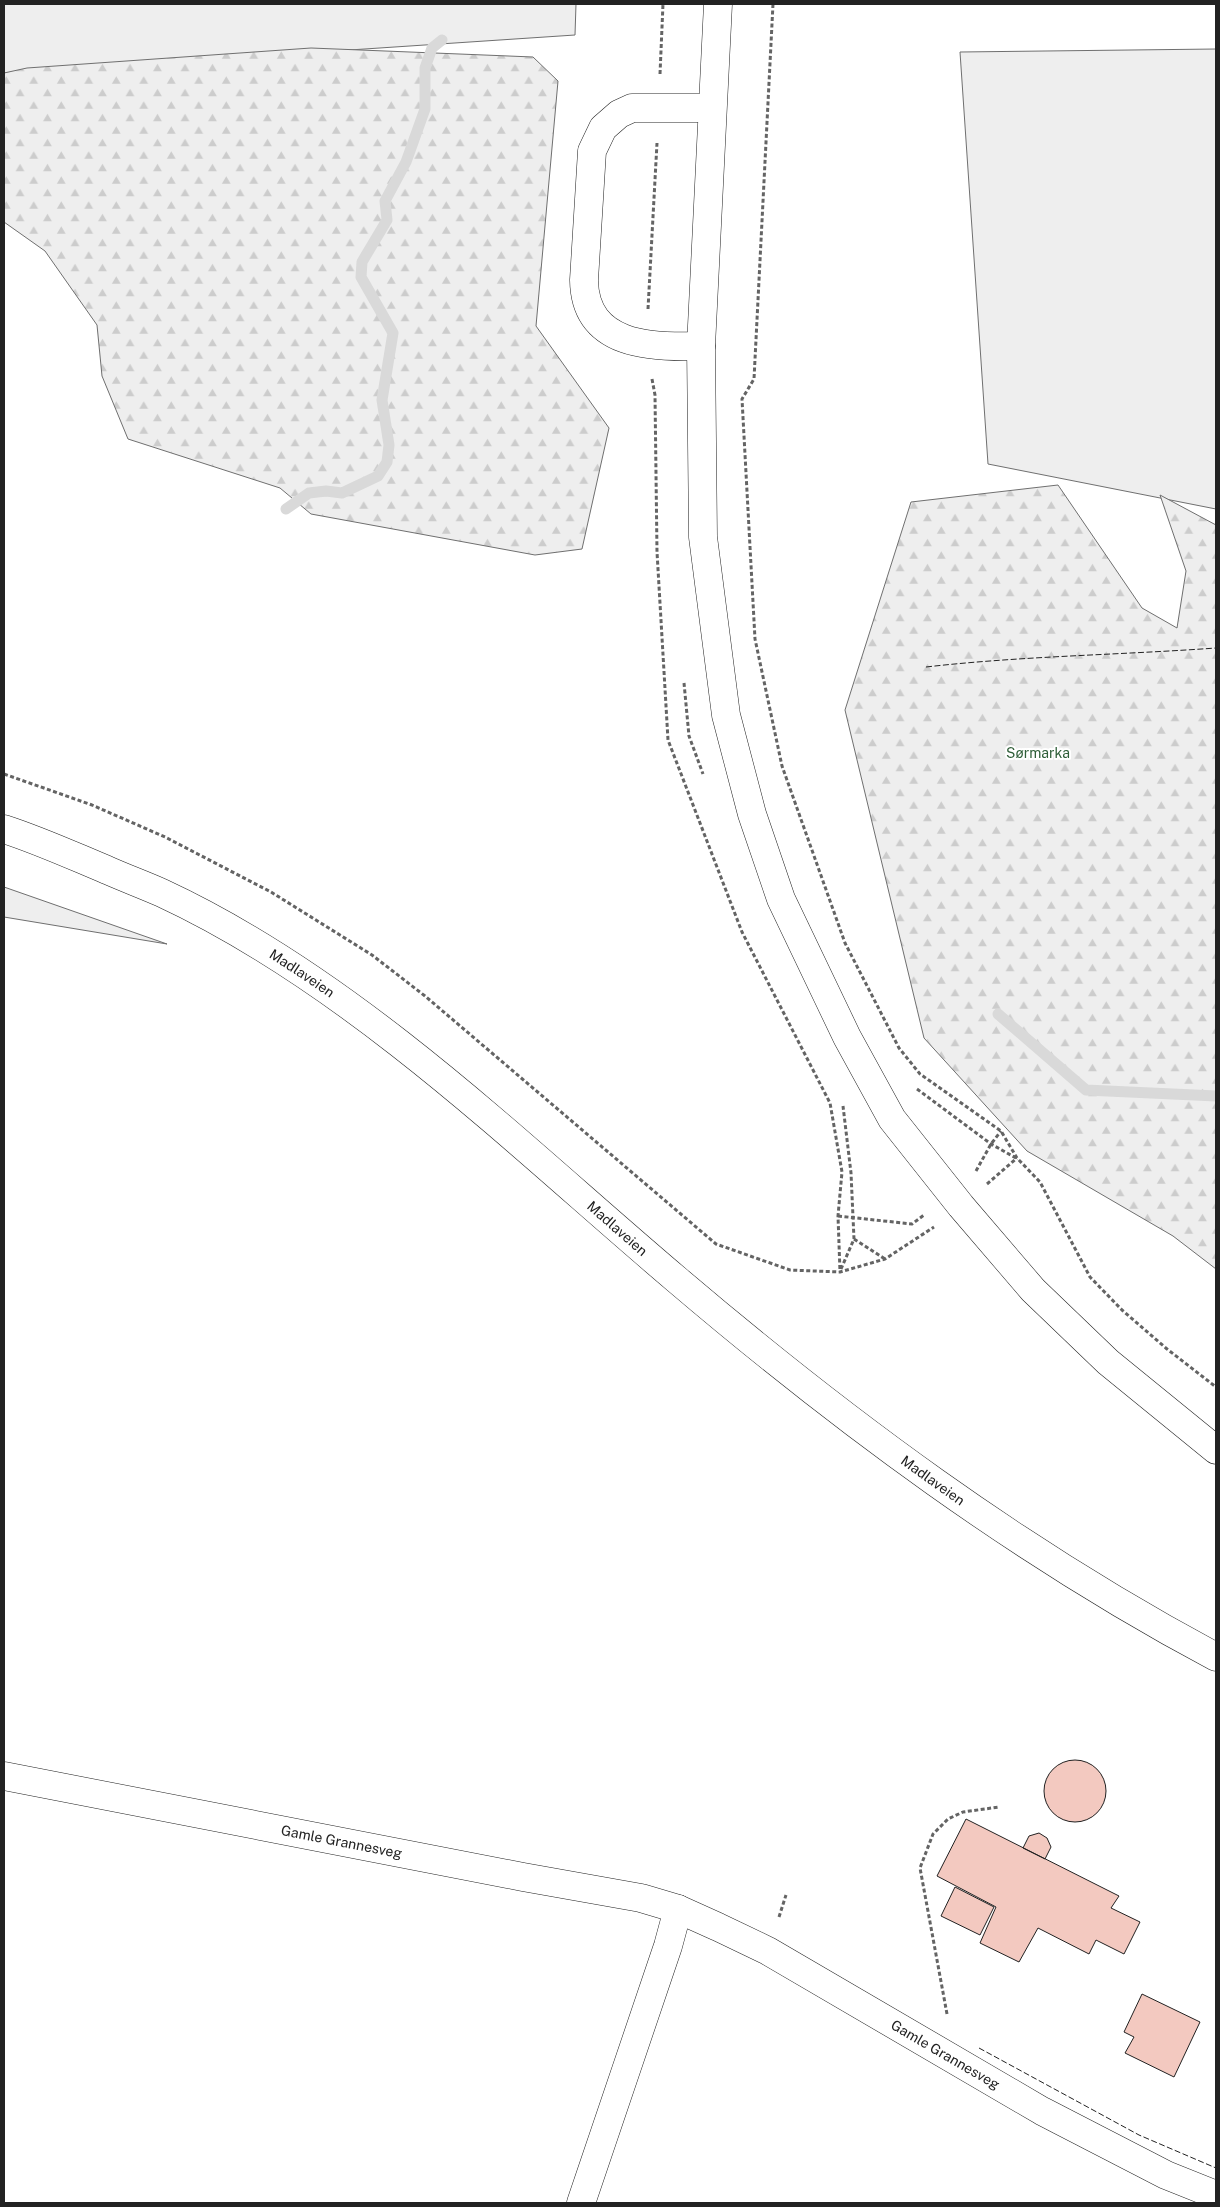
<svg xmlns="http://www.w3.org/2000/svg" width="1220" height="2207" font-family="'Public Sans',sans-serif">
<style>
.green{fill:#eee;stroke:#6f6f6f}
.forest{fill:url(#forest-firs);stroke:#6f6f6f}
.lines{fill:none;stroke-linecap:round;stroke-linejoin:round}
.stream{stroke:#d9d9d9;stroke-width:11}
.building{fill:#f3c9c0;stroke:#222}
.minor-casing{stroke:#222;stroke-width:29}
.major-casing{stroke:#222;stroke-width:29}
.path{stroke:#646464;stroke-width:3;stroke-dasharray:4 2.5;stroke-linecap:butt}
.minor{stroke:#fff;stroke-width:28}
.major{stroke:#fff;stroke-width:28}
.fence{stroke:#222;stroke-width:1;stroke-dasharray:6 2.5;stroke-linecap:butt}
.labels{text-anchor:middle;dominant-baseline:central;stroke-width:4;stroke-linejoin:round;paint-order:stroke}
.park-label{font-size:14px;fill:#2f5e38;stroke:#fff}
.street-label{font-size:14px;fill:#222;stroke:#fff}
</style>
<defs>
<pattern id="forest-firs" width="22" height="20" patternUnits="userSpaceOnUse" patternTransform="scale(1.25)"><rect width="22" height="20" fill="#eee"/><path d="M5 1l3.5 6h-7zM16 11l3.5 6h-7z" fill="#ccc"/></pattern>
</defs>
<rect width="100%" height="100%" fill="#fff"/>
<!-- green -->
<path class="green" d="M 4,4 L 576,4 L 575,35 L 4,73 Z
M 1216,49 L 1216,509 L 988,464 L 960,52 Z
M 4,887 L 167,944 L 4,917 Z"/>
<!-- forest -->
<path class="forest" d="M 311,48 L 533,57 L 558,81 L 536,326 L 609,428 L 582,549 L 535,555 L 311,514 L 280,488 L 128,439 L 102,376 L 97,325 L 45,251 L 4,222 L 4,73 L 27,68 Z
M 1058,485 L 1142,608 L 1177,628 L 1186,571 L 1160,495 L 1216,525 L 1216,1269 L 1173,1236 L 1027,1151 L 924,1038 L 845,710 L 911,502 Z"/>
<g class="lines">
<!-- stream -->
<path class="stream" d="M 286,509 L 309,493 L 326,491 L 342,493 L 378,476 L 387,462 L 389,445 L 382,400 L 393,333 L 361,277 L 362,262 L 387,220 L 385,201 L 406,162 L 425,109 L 425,68 L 432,48 L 442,40
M 998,1014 L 1086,1090 L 1216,1096"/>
</g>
<!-- building -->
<path class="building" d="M1044 1791a31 31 0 1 1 62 0a31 31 0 1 1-62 0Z
M 966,1819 L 1119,1896 L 1111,1908 L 1140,1922 L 1124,1954 L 1096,1940 L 1089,1954 L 1038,1928 L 1019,1962 L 980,1943 L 996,1907 L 937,1876 Z
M 1039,1833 L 1047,1838 L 1051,1847 L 1045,1859 L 1023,1848 L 1029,1836 Z
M 955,1887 L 994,1907 L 980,1935 L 941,1916 Z
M 1142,1994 L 1200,2022 L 1174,2077 L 1125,2053 L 1134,2037 L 1124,2032 Z"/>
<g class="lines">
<defs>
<g id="minor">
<path d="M 718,4 L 701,346 L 703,537 L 726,715 L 752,814 L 781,899 L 847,1037 L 892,1119 L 961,1206 L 1033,1290 L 1108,1362 L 1216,1450"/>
<path d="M 701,346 C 651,348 585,346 584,280 L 592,151 L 603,128 L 619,114 L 632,108 L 712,108"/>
<path id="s1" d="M 4,1776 L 523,1877 L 641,1898 L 678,1909 L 718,1927 L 768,1951 L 1042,2111 L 1166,2175 L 1216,2195"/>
<path d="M 581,2203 L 668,1946 L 678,1909"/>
</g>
<g id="major">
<path id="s2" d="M 4,829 C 41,841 71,855 107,870 C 125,878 144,885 162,893 C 246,932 327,987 400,1044 C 495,1118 584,1201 676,1279 C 844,1422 1021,1553 1216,1657"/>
</g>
</defs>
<!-- minor casing -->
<use href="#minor" class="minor-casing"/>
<!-- major casing -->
<use href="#major" class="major-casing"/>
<!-- path -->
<path class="path" d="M 773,4 L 754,379 L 742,399 L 755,639 L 782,766 L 845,943 L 899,1048 L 920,1074 L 1001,1131 L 1017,1158 L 1040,1182 L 1090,1277 L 1122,1310 L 1167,1349 L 1216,1387
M 660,74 L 663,4
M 648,309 L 657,143
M 652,379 L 655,395 L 657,552 L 668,740 L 742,932 L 830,1103 L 842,1172 L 838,1216 L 840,1272
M 684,683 L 689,736 L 703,774
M 4,774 L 92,805 L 165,837 L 271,892 L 372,955 L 425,996 L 716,1244 L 790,1270 L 840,1272 L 885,1259 L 934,1227
M 917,1089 L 991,1144 L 1016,1158
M 976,1171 L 991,1144 L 1001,1131
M 987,1184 L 1017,1158
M 838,1216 L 912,1224 L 924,1215
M 854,1239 L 885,1259
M 841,1269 L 854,1239 L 851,1173 L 843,1106
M 779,1917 L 786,1895
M 947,2014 L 920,1868 L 933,1834 L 948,1819 L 963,1812 L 999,1807"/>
<!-- minor -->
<use href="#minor" class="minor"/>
<!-- major -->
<use href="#major" class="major"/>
<!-- fence -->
<path class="fence" d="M 926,667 C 1022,656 1119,655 1216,648
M 979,2048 L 1139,2135 L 1216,2168"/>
</g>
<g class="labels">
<!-- park labels -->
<g class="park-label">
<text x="1038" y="753">Sørmarka</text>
</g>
<!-- street labels -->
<g class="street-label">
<text stroke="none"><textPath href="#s2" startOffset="332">Madlaveien</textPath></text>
<text stroke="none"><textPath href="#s2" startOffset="738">Madlaveien</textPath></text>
<text stroke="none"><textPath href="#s2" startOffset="1142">Madlaveien</textPath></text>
<text stroke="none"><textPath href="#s1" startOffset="344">Gamle Grannesveg</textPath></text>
<text stroke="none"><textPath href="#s1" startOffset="992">Gamle Grannesveg</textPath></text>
</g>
</g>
<!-- border -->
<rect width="1220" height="2207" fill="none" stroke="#222222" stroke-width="10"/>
</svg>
